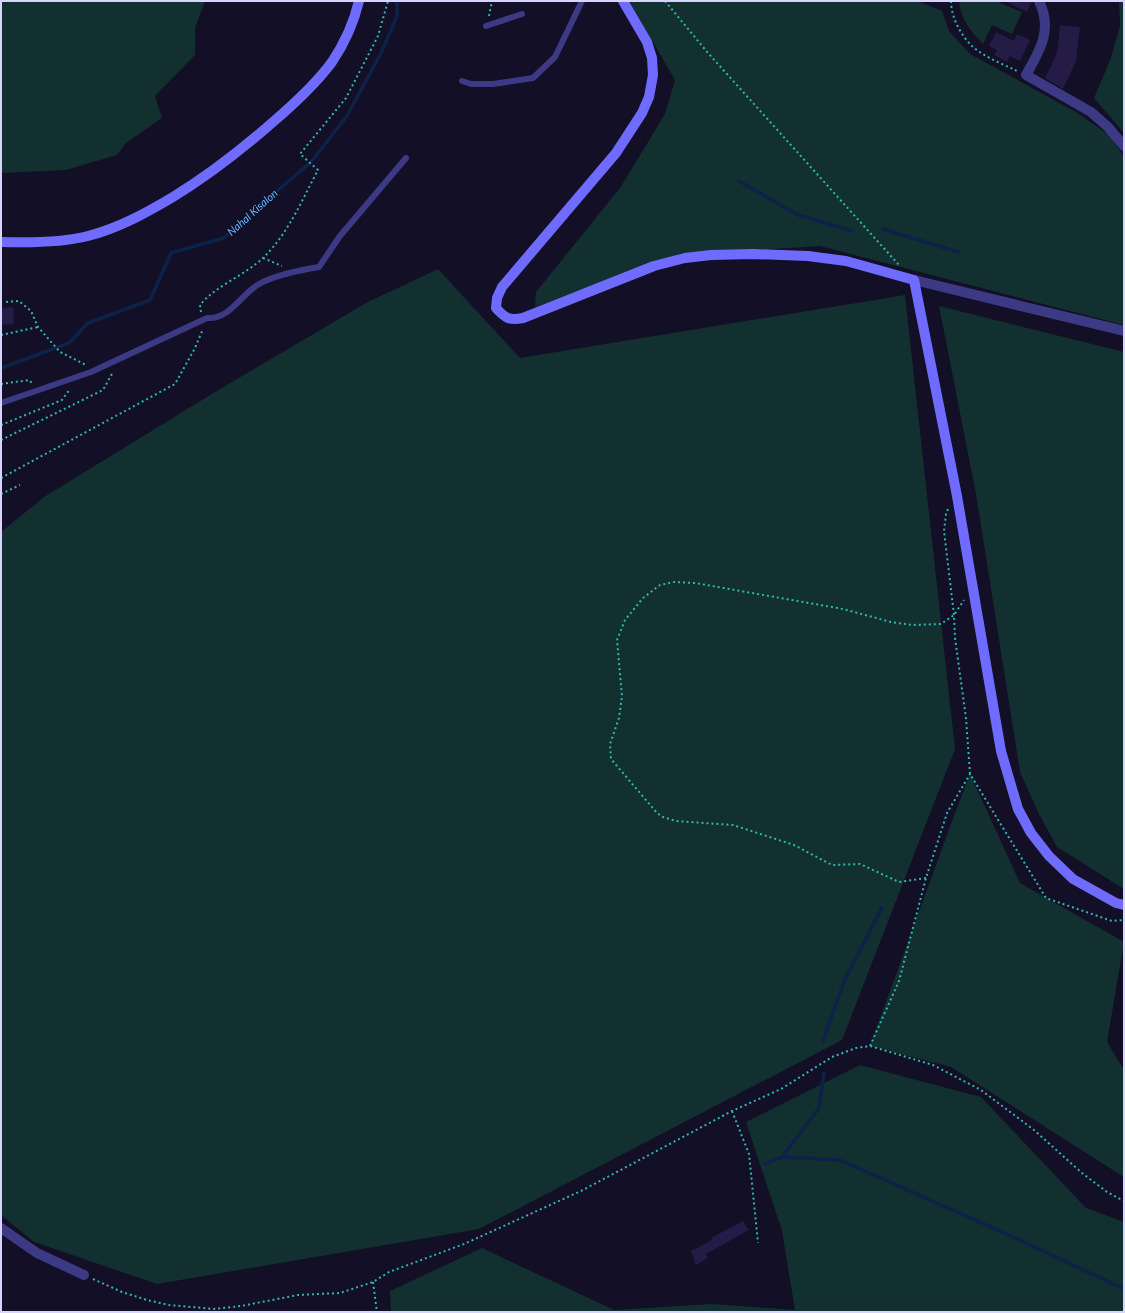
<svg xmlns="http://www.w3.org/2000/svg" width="1125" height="1313" font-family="Lato,sans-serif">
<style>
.green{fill:#12302f}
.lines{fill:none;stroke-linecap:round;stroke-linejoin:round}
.stream{stroke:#0c2248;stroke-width:3.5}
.building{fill:#241b47}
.path{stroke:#2fb8b0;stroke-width:2;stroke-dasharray:2 3;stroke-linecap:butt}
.service{stroke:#3d3a85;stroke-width:6}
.minor{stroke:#3d3a85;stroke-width:10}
.secondary{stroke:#6f6bff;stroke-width:10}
.labels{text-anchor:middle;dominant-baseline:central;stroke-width:3;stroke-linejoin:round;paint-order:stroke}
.water-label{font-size:11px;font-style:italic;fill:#62b6ff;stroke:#130f26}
</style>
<rect width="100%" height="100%" fill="#130f26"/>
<!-- green -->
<path class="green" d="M 1,1 L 205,1 L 195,28 L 195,55 L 155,96 L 162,118 L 126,143 L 117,155 L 66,170 L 1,173 Z
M 629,1 L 918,1 L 942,11 L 949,31 L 970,54 L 1076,112 L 1109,135 L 1124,156 L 1124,325 L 820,246 L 680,255 L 535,307 L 536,292 L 620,188 L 665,114 L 675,80 Z
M 959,1 L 1001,1 L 1000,3 L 1022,12 L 1012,34 L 992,25 L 983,44 C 970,31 961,20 959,1 Z
M 1119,1 L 1124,1 L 1124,133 L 1094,98 L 1111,58 L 1120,25 Z
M 438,269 L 520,358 L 905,295 L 955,749 L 842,1040 L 479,1229 L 157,1284 L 34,1242 L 1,1215 L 1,532 L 44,497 L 215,392 L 366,303 Z
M 939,306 L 1124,352 L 1124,889 L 1057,847 L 1039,814 L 1020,772 L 976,494 Z
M 970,774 L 1020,883 L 1124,942 L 1107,1042 L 1124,1070 L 1124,1177 L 951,1067 L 870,1046 L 955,813 Z
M 860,1065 L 981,1097 L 1086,1208 L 1124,1222 L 1124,1312 L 391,1312 L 390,1291 L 482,1248 L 614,1310 L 712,1304 L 795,1310 L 782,1231 L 746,1122 Z"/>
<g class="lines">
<!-- stream -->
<path class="stream" d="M 739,181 L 798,215 L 853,231
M 883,229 L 958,252
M 1,368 L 69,343 L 88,323 L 150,300 L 171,253 L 224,238 L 259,205 L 277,191 L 311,162 L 347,116 L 382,51 L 397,16 L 397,1
M 823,1041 L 845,979 L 882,908
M 782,1157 L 819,1108 L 824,1073
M 765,1164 L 782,1157 L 840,1160 L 1011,1236 L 1124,1289"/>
</g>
<!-- building -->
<path class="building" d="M 1004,1 L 1032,1 L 1027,12 Z
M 1060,25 L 1080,27 L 1076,61 L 1063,89 L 1045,78 L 1057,53 Z
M 996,32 L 1014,41 L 1017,34 L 1030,40 L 1020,61 L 1010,56 L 1007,62 L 994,55 L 997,50 L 989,46 Z
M 13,307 L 14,324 L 1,325 L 1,308 Z
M 743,1221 L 749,1230 L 706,1254 L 708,1258 L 696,1265 L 691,1251 L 712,1240 L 711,1238 Z"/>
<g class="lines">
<!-- path -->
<path class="path" d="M 665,1 L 708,53 L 899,265
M 951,1 C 951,17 961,36 973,47 C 986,58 1003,64 1017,71
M 489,16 L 492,1
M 263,258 L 282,266
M 6,302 L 19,301 L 31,311 L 38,327 L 60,352 L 86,365
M 201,312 L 200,305 C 214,287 245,275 263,258 C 288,234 302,200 318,170 L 300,154 L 346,98 L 378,36 L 388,1
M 1,335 L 38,327
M 1,384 L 29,380 L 32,383
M 1,425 L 62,400 L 70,389
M 1,440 L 103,390 L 113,372
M 1,478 L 175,384 L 195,348 L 203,329
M 1,494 L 20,485
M 948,509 L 946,514 L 944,531 L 954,615 L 955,638 L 966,718 L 970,774 L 1046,898 L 1112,921 L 1124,920
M 926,878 L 899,882 L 860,864 L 832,865 L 794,845 L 733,825 L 676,821 L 663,817 L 657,813 L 611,759 L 610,744 L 619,718 L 622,696 L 617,640 L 625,620 L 643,598 L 660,585 L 674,582 L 695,583 L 843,609 L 891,622 L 912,625 L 941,624 L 954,615 L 964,600
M 870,1046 L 899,981 L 926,878 L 947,813 L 970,774
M 732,1111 L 749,1154 L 758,1243
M 93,1279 L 122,1292 L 147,1300 L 169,1305 L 214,1309 L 241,1306 L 298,1295 L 340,1293 L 373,1282 L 389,1272 L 464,1244 L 581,1191 L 732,1111 L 781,1089 L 832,1057 L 856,1048 L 870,1046 L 933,1065 L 981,1090 L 1034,1130 L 1082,1173 L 1107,1192 L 1124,1201
M 373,1282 L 377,1312"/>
<!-- service -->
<path class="service" d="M 486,26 L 522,14
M 462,81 L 471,84 L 493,84 L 533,78 L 555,57 L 582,1
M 1,403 L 91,372 L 207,318 C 230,320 241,294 259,284 C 275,275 301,270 319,267 L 340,236 L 406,158"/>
<!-- minor -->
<path class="minor" d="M 1039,1 C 1053,30 1040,50 1026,75 L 1091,112 L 1108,127 L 1124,146
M 914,280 L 1124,331
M 1,1228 L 37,1253 L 84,1275"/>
<!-- secondary -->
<path class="secondary" d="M 623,1 L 647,42 L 652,58 L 653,75 L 649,97 L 642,113 L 616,153 L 502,287 L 497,298 L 496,308 C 505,318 509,321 523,318 L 654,266 L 685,258 L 711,255 L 753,254 L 808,256 L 846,261 L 914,280 L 957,496 L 1001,751 L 1018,809 L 1031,833 L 1049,856 L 1073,879 L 1116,903 L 1124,905
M 1,242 C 30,243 60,243 88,236 C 119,228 146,213 173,197 C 209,175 241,150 273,122 C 294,104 315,85 332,62 C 344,44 354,22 359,1"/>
</g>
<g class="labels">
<!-- water labels -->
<g class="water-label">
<text transform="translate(252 212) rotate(-42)">Nahal Kisalon</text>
</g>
</g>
<!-- border -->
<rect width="1125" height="1313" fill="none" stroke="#d9d4ff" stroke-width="4"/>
</svg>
